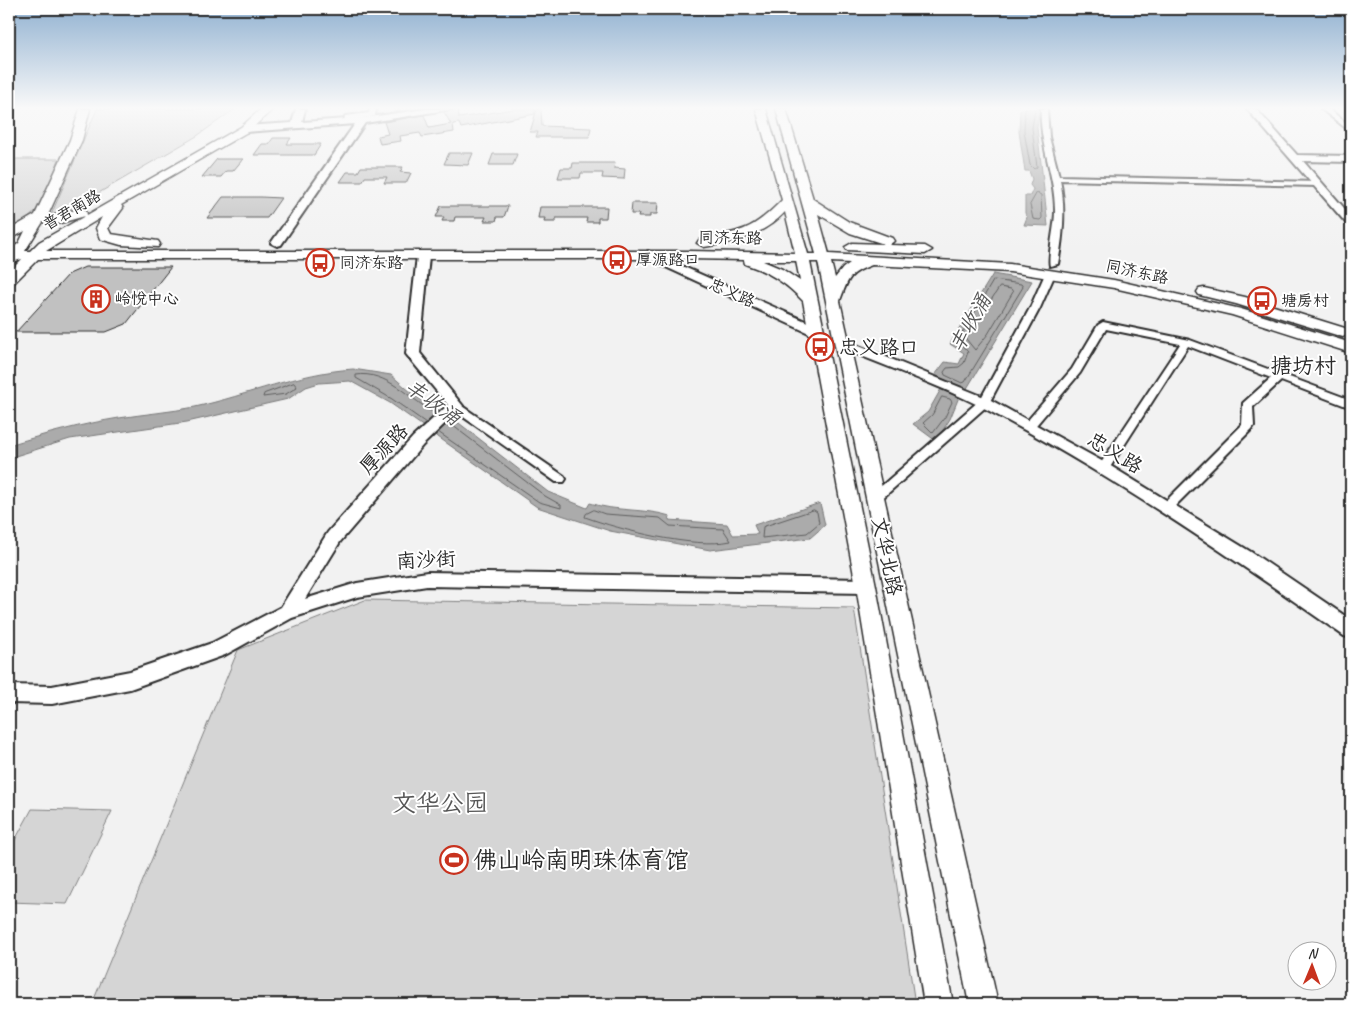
<svg xmlns="http://www.w3.org/2000/svg" width="1360" height="1013" font-family="Caveat,'LXGW WenKai TC',sans-serif">
<style>
.green{fill:#d5d5d5;stroke:#808080}
.water{fill:#ababab;stroke:#787878}
.lines{fill:none;stroke-linecap:round;stroke-linejoin:round}
.shore{stroke:#5e5e5e;stroke-width:1}
.building{fill:#c1c1c1;stroke:#2b2b2b}
.minor-casing{stroke:#2b2b2b;stroke-width:4}
.tertiary-casing{stroke:#2b2b2b;stroke-width:4}
.secondary-casing{stroke:#2b2b2b;stroke-width:3}
.minor{fill:#fff;fill-rule:evenodd}
.tertiary{fill:#fff;fill-rule:evenodd}
.secondary{fill:#fff;fill-rule:evenodd}
.labels{text-anchor:middle;dominant-baseline:central;stroke-width:4;stroke-linejoin:round;paint-order:stroke}
.far-street-label{font-size:16px;fill:#2b2b2b;stroke:#fff}
.far-poi-label{font-size:16px;fill:#2b2b2b;stroke:#fff;text-anchor:start}
.poi-label{font-size:20px;fill:#2b2b2b;stroke:#fff;text-anchor:start}
.street-label{font-size:20px;fill:#2b2b2b;stroke:#fff}
.water-label{font-size:21px;font-style:italic;fill:#585858;stroke:#fff}
.quarter-label{font-size:22px;fill:#2b2b2b;stroke:#fff}
.near-park-label{font-size:24px;fill:#565656;stroke:#fff}
.near-poi-label{font-size:24px;fill:#2b2b2b;stroke:#fff;text-anchor:start}
</style>
<rect width="100%" height="100%" fill="#f2f2f2"/>
<filter id="ink" filterUnits="userSpaceOnUse"><feTurbulence type="fractalNoise" baseFrequency=".02" numOctaves="2"/><feDisplacementMap in="SourceGraphic" scale="10" xChannelSelector="R" yChannelSelector="G"/><feConvolveMatrix kernelMatrix="1 2 1 2 8 2 1 2 1" color-interpolation-filters="sRGB"/></filter>
<g filter="url(#ink)">
<!-- green -->
<path class="green" d="M 97,109 L 235,109 L 197,136 L 64,213 L 51,215 Z
M 9,159 L 59,159 C 47,190 44,216 9,228 Z
M 365,600 L 854,608 L 915,1004 L 92,1004 L 238,650 Z
M 32,809 L 112,811 L 67,904 L 9,902 L 9,851 Z"/>
<!-- water -->
<path class="water" d="M 1020,109 L 1040,109 L 1037,127 L 1048,226 L 1024,225 L 1027,217 L 1025,213 L 1025,196 L 1030,196 L 1033,189 L 1030,185 L 1032,179 L 1029,171 L 1025,171 L 1019,132 Z
M 993,274 L 1032,281 L 966,390 L 935,375 L 945,362 L 959,364 L 964,353 L 950,344 Z
M 353,369 L 391,375 L 412,393 L 455,420 L 548,492 L 587,508 L 590,503 C 616,512 644,508 670,516 L 669,520 L 727,524 L 733,535 L 758,534 L 754,525 L 820,503 L 825,525 L 810,538 L 710,550 L 610,531 L 537,507 L 390,403 L 350,381 L 319,383 L 306,387 L 288,399 L 187,422 L 70,439 L 9,458 L 9,445 C 45,434 82,424 119,418 C 144,414 170,412 195,407 C 249,395 297,373 353,369 Z
M 941,389 L 959,397 L 950,419 L 936,441 L 913,424 L 928,412 Z"/>
<g class="lines">
<!-- shore -->
<path class="shore" d="M 1025,109 L 1024,131 L 1030,165 L 1034,169 L 1037,167 L 1032,128 L 1035,109
M 1037,193 L 1041,195 L 1042,218 L 1040,220 L 1033,219 L 1030,205 Z
M 994,280 L 1021,284 L 1023,287 L 965,382 L 962,383 L 945,375 L 944,372 L 947,368 L 959,367 L 964,363 L 968,352 L 958,341 Z
M 1000,287 L 1011,289 L 1013,292 L 988,334 L 975,350 L 966,339 Z
M 294,383 L 297,387 L 286,394 L 263,397 L 264,394 Z
M 942,397 L 950,399 L 952,402 L 945,417 L 933,433 L 923,423 L 932,415 Z
M 426,423 L 392,399 L 356,378 L 356,375 C 386,370 411,400 436,414
M 438,432 L 539,502 L 561,508 L 561,505 L 545,496 L 448,422
M 594,510 L 605,514 L 660,518 L 670,526 L 723,529 L 731,541 C 694,549 621,530 585,517 L 586,514 Z
M 814,510 L 817,512 L 819,523 L 807,533 L 762,538 L 763,527 Z"/>
</g>
<!-- building -->
<path class="building" d="M 454,109 L 458,109 L 459,118 L 513,109 L 535,109 L 535,114 L 461,128 L 459,123 L 453,124 L 454,132 L 422,137 L 420,133 L 400,136 L 401,141 L 380,144 L 378,136 L 388,134 L 384,122 L 424,115 L 429,128 L 451,124 L 444,112 Z
M 537,109 L 541,109 L 542,126 L 591,128 L 589,137 L 536,137 L 538,132 L 530,132 Z
M 273,138 L 291,138 L 287,144 L 321,144 L 314,155 L 254,155 L 262,144 L 269,144 Z
M 449,153 L 473,153 L 468,165 L 444,164 Z
M 493,154 L 517,154 L 513,165 L 489,165 Z
M 217,159 L 243,159 L 233,171 L 226,171 L 221,177 L 202,177 Z
M 573,163 L 615,163 L 614,168 L 625,169 L 624,179 L 602,178 L 603,173 L 581,173 L 580,178 L 558,178 L 561,168 L 572,168 Z
M 361,167 L 403,167 L 400,172 L 411,173 L 406,183 L 384,183 L 387,177 L 365,177 L 362,182 L 340,182 L 347,172 L 358,172 Z
M 223,197 L 261,197 L 281,198 L 267,218 L 207,218 Z
M 632,203 L 658,203 L 657,214 L 650,214 L 650,217 L 638,217 L 639,214 L 631,214 Z
M 441,206 L 508,206 L 504,217 L 497,217 L 496,221 L 484,221 L 486,217 L 455,217 L 454,221 L 442,221 L 444,217 L 436,217 Z
M 540,207 L 607,207 L 606,218 L 598,218 L 598,222 L 586,222 L 587,218 L 556,218 L 556,222 L 544,222 L 545,218 L 538,218 Z
M 85,267 L 171,267 L 126,324 L 106,332 L 16,332 L 69,274 Z"/>
<g class="lines">
<defs>
<path id="minor" d="M 370,109 L 376,109 L 375,116 L 352,120 L 351,124 L 348,124 L 344,122 L 345,116 L 369,113 Z
M 1041,109 L 1047,109 L 1049,137 L 1059,176 L 1318,182 L 1322,184 L 1318,186 L 1060,180 C 1066,209 1063,236 1058,264 L 1050,266 C 1047,257 1056,223 1055,209 C 1055,175 1039,144 1041,109 Z
M 1321,109 L 1329,109 L 1351,127 L 1351,132 Z
M 1050,271 L 1055,274 L 1040,308 L 988,405 L 878,502 L 870,502 L 868,499 L 870,496 L 980,400 L 1030,308 L 1045,274 Z
M 1103,322 L 1190,340 L 1351,400 L 1351,408 L 1281,381 L 1253,407 L 1254,426 L 1252,429 L 1170,511 L 1162,511 L 1160,508 L 1162,505 L 1242,425 L 1243,403 L 1271,378 L 1188,346 L 1107,472 L 1099,472 L 1097,469 L 1099,466 L 1180,344 L 1106,329 L 1080,373 L 1032,430 L 1028,431 L 1022,427 L 1072,369 L 1098,325 Z
M 456,402 L 564,476 L 566,479 L 564,482 L 556,482 L 452,409 L 450,406 Z"/>
<path id="tertiary" d="M 296,109 L 305,109 L 302,122 L 362,118 L 426,109 L 452,109 L 365,123 L 281,245 L 277,246 L 271,243 L 355,124 L 245,132 L 240,129 L 245,126 L 292,123 Z
M 1247,109 L 1256,109 L 1297,155 L 1351,156 L 1351,162 L 1303,161 L 1351,216 L 1351,225 L 1347,224 Z
M 648,251 L 821,328 L 823,331 L 816,335 L 811,334 L 644,257 L 642,255 Z
M 423,252 L 429,256 L 420,353 L 463,406 L 423,445 L 340,542 L 305,599 L 357,583 L 427,572 L 866,579 L 872,581 L 875,586 L 872,591 L 866,593 L 427,586 L 357,597 L 292,618 L 225,655 L 130,689 L 52,704 L 9,703 L 9,685 L 52,686 L 130,671 L 212,643 L 281,607 L 328,532 L 413,437 L 448,405 L 406,354 L 417,256 Z
M 842,339 L 989,399 L 1109,465 L 1251,552 L 1351,620 L 1351,638 L 1344,636 C 1227,554 1107,472 980,406 C 935,383 884,366 837,346 L 835,343 L 837,340 Z"/>
<path id="secondary" d="M 80,109 L 90,109 L 82,140 L 48,215 C 61,217 74,207 86,210 L 87,215 L 241,127 L 261,109 L 273,109 L 249,131 L 121,205 L 123,208 L 108,228 L 111,234 L 158,241 L 160,244 L 158,247 L 121,245 L 100,239 L 96,228 L 102,217 L 46,251 L 689,251 L 795,253 L 785,212 C 762,236 736,242 704,247 L 697,243 L 699,240 C 741,230 749,234 782,200 L 756,109 L 766,109 L 808,254 L 816,254 L 776,109 L 786,109 L 813,199 L 849,222 L 892,238 L 894,241 L 889,245 L 925,246 L 932,250 L 925,254 L 847,250 L 845,247 L 852,243 L 884,244 L 850,233 L 818,214 L 829,254 L 1010,264 L 1114,280 L 1241,309 L 1351,343 L 1351,353 L 1232,315 L 1114,288 L 1010,272 L 872,265 C 849,273 848,279 840,301 L 998,1004 L 969,1004 L 818,262 L 810,262 L 876,586 L 953,1004 L 924,1004 L 856,586 L 803,301 C 786,283 769,272 745,264 L 744,260 L 689,259 L 38,259 L 14,283 L 9,284 L 9,272 L 22,259 L 9,263 L 9,251 L 19,243 L 25,231 L 9,240 L 9,230 L 35,215 L 70,140 ZM 85,216 L 39,242 L 30,251 L 25,251 L 43,222 L 57,224 ZM 763,261 L 796,261 L 800,281 L 782,269 ZM 831,262 L 850,263 L 843,268 L 835,278 Z
M 1204,288 L 1245,297 L 1348,329 L 1351,332 L 1343,337 L 1236,304 L 1199,295 L 1197,292 L 1199,289 Z"/>
</defs>
<!-- minor casing -->
<use href="#minor" class="minor-casing"/>
<!-- tertiary casing -->
<use href="#tertiary" class="tertiary-casing"/>
<!-- secondary casing -->
<use href="#secondary" class="secondary-casing"/>
<!-- minor -->
<use href="#minor" class="minor"/>
<!-- tertiary -->
<use href="#tertiary" class="tertiary"/>
<!-- secondary -->
<use href="#secondary" class="secondary"/>
</g>
</g>
<!-- sky -->
<linearGradient id="sky" x2="0" y2="1"><stop stop-color="#8fb0d0"/><stop offset="0.43" stop-color="#f9f9f9"/><stop offset="1" stop-color="#f9f9f9" stop-opacity="0"/></linearGradient>
<rect width="1360" height="251" fill="url(#sky)"/>
<!-- icons -->
<defs>
<symbol id="bus-ring" viewBox="-11 -11 22 22"><circle r="9.5" fill="#fff" stroke="#c8321e" stroke-width="1.5"/><path d="M-5-6H5V4H4V6H2V4H-2V6H-4V4H-5ZM-3.5-4V0h7V-4ZM-3.5 1.2v1.5H-2V1.2ZM2 1.2v1.5H3.5V1.2Z" fill="#c8321e"/></symbol>
<symbol id="building-ring" viewBox="-11 -11 22 22"><circle r="9.5" fill="#fff" stroke="#c8321e" stroke-width="1.5"/><path d="M-4-6H4V6H1V3H-1V6H-4ZM-2.5-4.3h1.7v1.8h-1.7ZM.8-4.3h1.7v1.8H.8ZM-2.5-1h1.7V.8h-1.7ZM.8-1h1.7V.8H.8Z" fill="#c8321e"/></symbol>
<symbol id="stadium-ring" viewBox="-11 -11 22 22"><circle r="9.5" fill="#fff" stroke="#c8321e" stroke-width="1.5"/><path d="M0-5a6.5 5 0 1 0 0 10a6.5 5 0 1 0 0-10ZM-3.5-1.8h7v3.6h-7Z" fill="#c8321e"/></symbol>
</defs>
<g fill-rule="evenodd">
<use href="#bus-ring" x="601" y="244" width="32" height="32"/>
<use href="#bus-ring" x="304" y="247" width="32" height="32"/>
<use href="#building-ring" x="80" y="283" width="32" height="32"/>
<use href="#bus-ring" x="1246" y="285" width="32" height="32"/>
<use href="#bus-ring" x="804" y="331" width="32" height="32"/>
<use href="#stadium-ring" x="438" y="844" width="32" height="32"/>
</g>
<g class="labels">
<!-- far-street labels -->
<g class="far-street-label">
<text transform="translate(72 210) rotate(-30)">普君南路</text>
<text transform="translate(730 238) rotate(1)">同济东路</text>
<text transform="translate(1137 272) rotate(12)">同济东路</text>
<text transform="translate(732 293) rotate(24)">忠义路</text>
</g>
<!-- far-poi labels -->
<g class="far-poi-label">
<text x="636" y="260">厚源路口</text>
<text x="339" y="263">同济东路</text>
<text x="115" y="299">岭悦中心</text>
<text x="1281" y="301">塘房村</text>
</g>
<!-- poi labels -->
<g class="poi-label">
<text x="839" y="347">忠义路口</text>
</g>
<!-- street labels -->
<g class="street-label">
<text transform="translate(384 449) rotate(-47)">厚源路</text>
<text transform="translate(1115 453) rotate(31)">忠义路</text>
<text transform="translate(887 556) rotate(78)">文华北路</text>
<text transform="translate(426 560) rotate(-3)">南沙街</text>
</g>
<!-- water labels -->
<g class="water-label">
<text transform="translate(970 323) rotate(-61)">丰收涌</text>
<text transform="translate(433 402) rotate(36)">丰收涌</text>
</g>
<!-- quarter labels -->
<g class="quarter-label">
<text x="1303" y="366">搪坊村</text>
</g>
<!-- near-park labels -->
<g class="near-park-label">
<text x="440" y="803">文华公园</text>
</g>
<!-- near-poi labels -->
<g class="near-poi-label">
<text x="473" y="860">佛山岭南明珠体育馆</text>
</g>
</g>
<!-- margin -->
<rect width="1360" height="1013" fill="none" stroke="#fff" stroke-width="30"/>
<rect x="15" y="15" width="1330" height="983" fill="none" stroke="#2b2b2b" stroke-width="2" filter="url(#ink)"/>
<!-- north arrow -->
<g transform="translate(1312 966) rotate(1)"><circle r="24" fill="#ffffff" stroke="#aaaaaa"/>
<path d="M0-4L9 19L0 12L-9 19Z" fill="#c8321e"/>
<text y="-8" font-size="14" font-weight="bold" text-anchor="middle" fill="#2b2b2b">N</text>
</g>
</svg>
